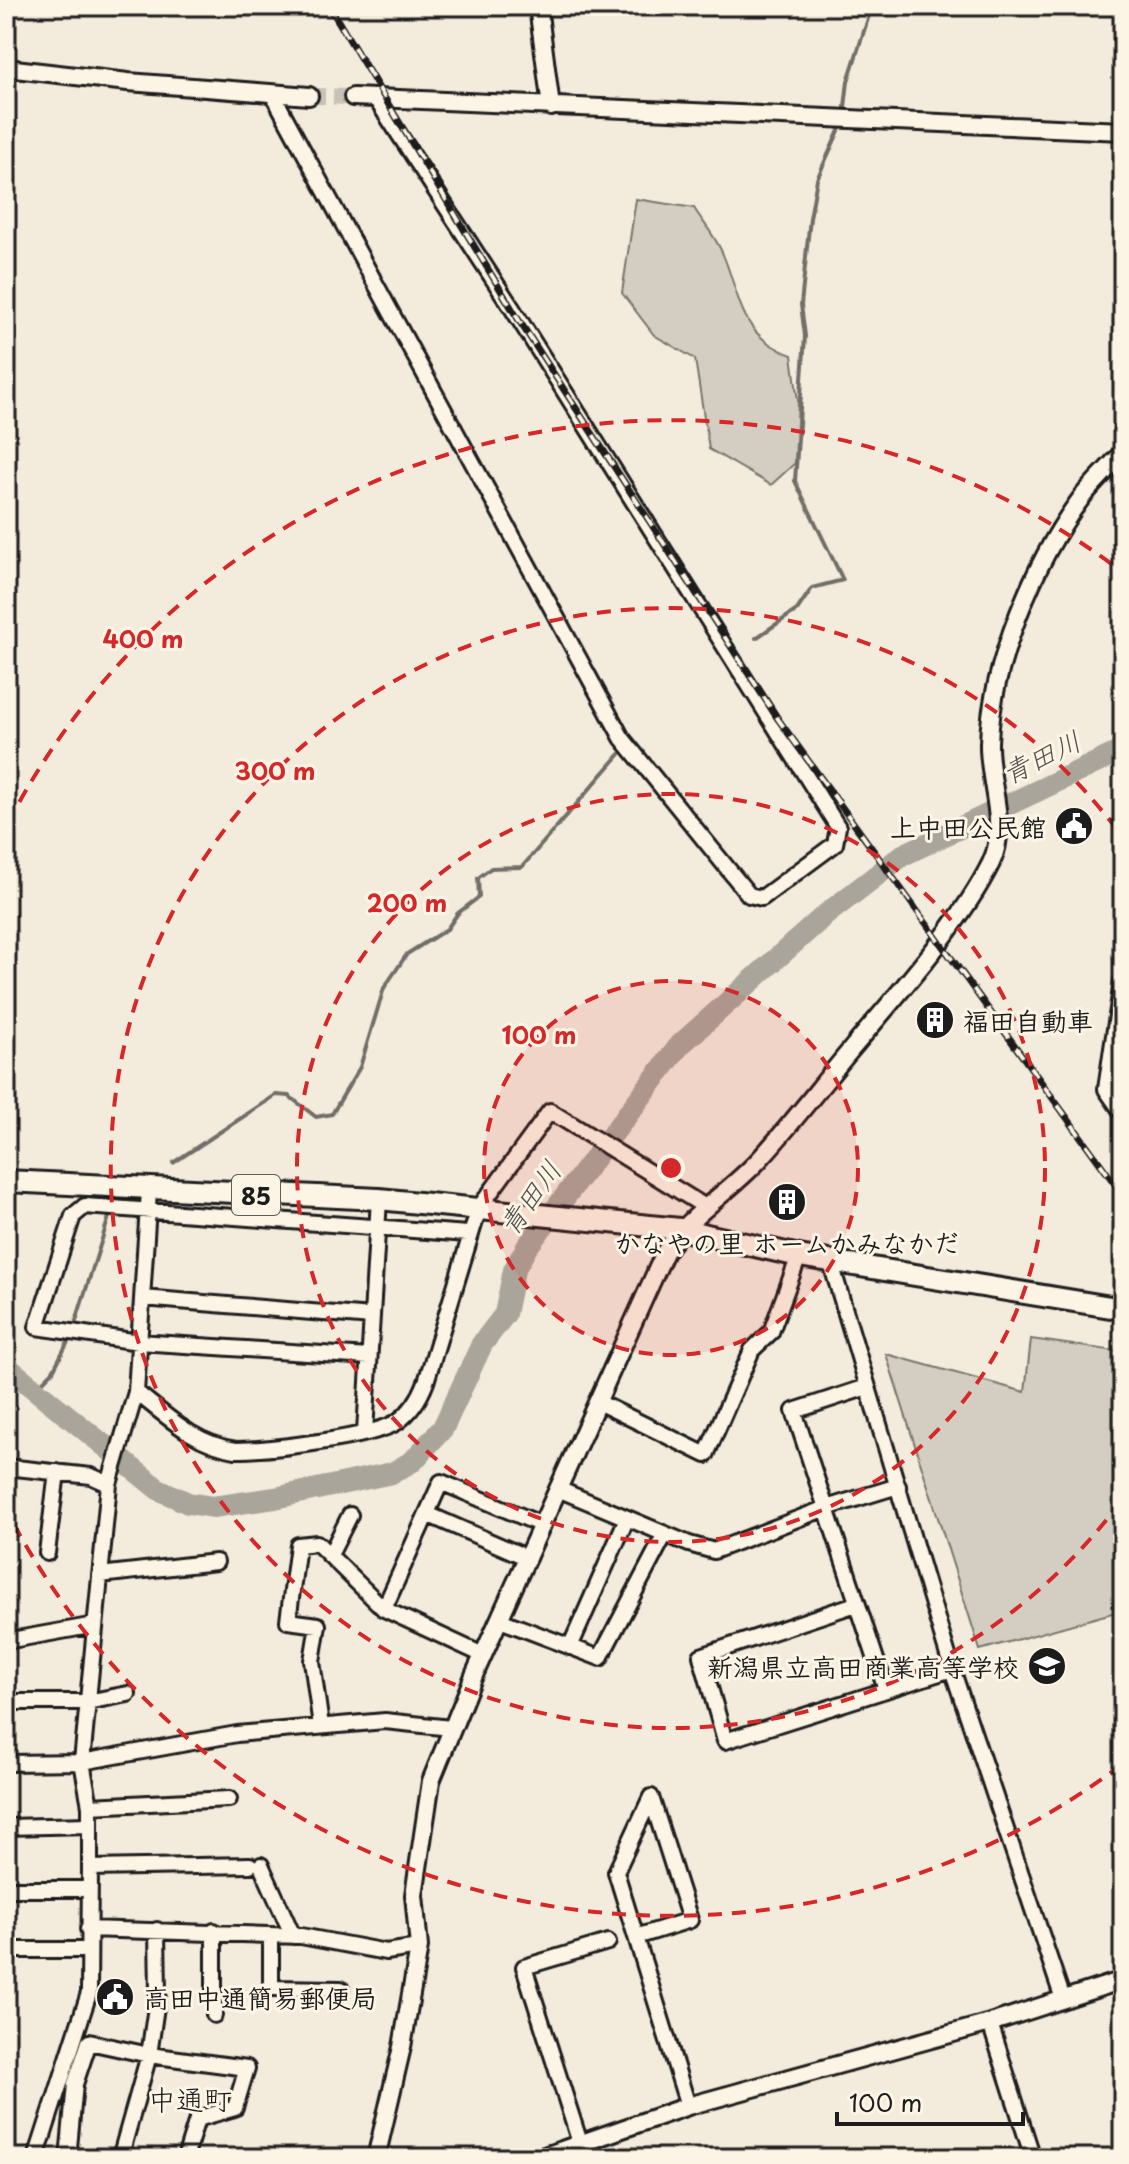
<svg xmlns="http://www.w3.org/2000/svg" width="1129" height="2164" font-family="'Playpen Sans','Klee One',sans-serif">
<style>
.green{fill:#d3cec1;stroke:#78756e;stroke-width:2}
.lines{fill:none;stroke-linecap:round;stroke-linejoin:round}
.stream{stroke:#716e68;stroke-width:4}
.river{stroke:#aaa59b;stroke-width:22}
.tertiary-tunnel{stroke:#c8c2b6;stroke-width:16;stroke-dasharray:16 8;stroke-linecap:butt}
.minor-casing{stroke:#1c1c1c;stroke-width:20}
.tertiary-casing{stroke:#1c1c1c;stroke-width:22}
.primary-casing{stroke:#1c1c1c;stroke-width:26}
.minor{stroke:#fcf5e5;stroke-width:14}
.tertiary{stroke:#fcf5e5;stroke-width:16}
.primary{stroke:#fcf5e5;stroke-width:20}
.rail-casing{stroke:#1c1c1c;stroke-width:7}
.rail{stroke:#fcf5e5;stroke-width:4;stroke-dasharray:12;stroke-linecap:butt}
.ring{fill:none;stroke:#d62828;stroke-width:4;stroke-dasharray:14 10}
.labels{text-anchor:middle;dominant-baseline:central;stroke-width:6;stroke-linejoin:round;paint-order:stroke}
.shield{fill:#fcf5e5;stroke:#5f5d58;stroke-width:2}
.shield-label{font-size:24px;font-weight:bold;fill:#1c1c1c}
.poi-label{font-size:26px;font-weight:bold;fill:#1c1c1c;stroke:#fcf5e5;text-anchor:end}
.water-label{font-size:28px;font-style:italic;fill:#55534f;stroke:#fcf5e5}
.neighbourhood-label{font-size:28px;fill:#1c1c1c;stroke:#fcf5e5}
.centre{fill:#d62828;stroke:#fcf5e5;stroke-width:4}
.ring-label{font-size:24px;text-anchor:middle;font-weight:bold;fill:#d62828;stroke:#fcf5e5;stroke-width:6;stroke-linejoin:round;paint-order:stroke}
</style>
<rect width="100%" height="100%" fill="#f3ecdd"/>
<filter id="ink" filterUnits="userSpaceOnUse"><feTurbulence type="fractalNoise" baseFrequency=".0125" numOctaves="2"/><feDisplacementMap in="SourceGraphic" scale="16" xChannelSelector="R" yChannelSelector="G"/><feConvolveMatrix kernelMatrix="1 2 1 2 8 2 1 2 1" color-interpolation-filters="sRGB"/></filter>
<g filter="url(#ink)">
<!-- green -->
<path class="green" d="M 636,199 L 694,208 C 704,224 718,240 724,257 C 742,302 740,336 792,355 L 798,401 L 795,463 L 771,485 L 709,449 L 695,359 L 654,335 L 622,293 Z
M 1031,1339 L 1123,1352 L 1123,1610 L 980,1650 L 886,1354 L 1025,1392 Z"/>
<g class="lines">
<!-- stream -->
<path class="stream" d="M 844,116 L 848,81 L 872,6
M 756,638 L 797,610 L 812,588 L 843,580 L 795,481 L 805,336 L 801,305 L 810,218 L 817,179 L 842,124
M 173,1163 L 276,1095 L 289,1096 L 316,1117 L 332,1114 L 360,1067 L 384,988 L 407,954 L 447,929 L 458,913 L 479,897 L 478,878 L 491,868 L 522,867 L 620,754
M 76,1321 L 109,1217
M 36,1388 L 53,1371 L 71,1336"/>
<!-- river -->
<path class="river" d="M 6,1366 L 158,1489 L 188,1503 L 213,1507 L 275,1498 L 392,1473 L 413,1461 L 443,1428 L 482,1344 L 505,1314 L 514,1270 L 527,1247 L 680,1045 L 824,916 L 903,855 L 1123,750"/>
<!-- tertiary-tunnel -->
<path class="tertiary-tunnel" d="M 309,96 L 353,97"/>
<defs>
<path id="minor" d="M 272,93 L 622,738 L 749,895 L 762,898 L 835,844 L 838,827 L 512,308 L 376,99
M 830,1260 L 952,1669 L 1063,1999
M 143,1298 L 372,1317
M 369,1357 L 139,1342 L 37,1327 L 73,1216 L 85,1206 L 468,1234
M 867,1387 L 794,1411 L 886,1690
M 136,1392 C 168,1417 195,1444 236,1450 C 268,1450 372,1438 397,1422 C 411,1412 420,1398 426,1382 L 479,1208 L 550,1111 L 707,1208
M 598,1402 L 706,1455 L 752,1350 L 771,1332 L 799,1256
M 365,1432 L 379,1199
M 6,1467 L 91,1476 L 109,1484
M 558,1489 L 689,1544 L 714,1551 L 826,1508 L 898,1486
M 427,1514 L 528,1558
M 47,1553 L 57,1472
M 330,1555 L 350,1515
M 100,1575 L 216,1562
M 856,1604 L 701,1656 L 725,1741 L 952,1669
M 500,1620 L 600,1658 L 665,1534
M 6,1641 L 95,1625
M 570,1647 L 627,1518
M 483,1655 L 384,1609 L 441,1482 L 542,1525
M 6,1702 L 87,1702 L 128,1694
M 321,1726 L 312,1661 L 318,1625 L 288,1621 L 298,1545 L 317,1543 L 384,1609
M 6,1763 L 82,1762 L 237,1734 L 385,1721 L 451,1728
M 90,1806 L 82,1762 L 109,1484 L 136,1392 L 149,1191
M 6,1827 L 90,1825
M 261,1865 L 293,1936
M 90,1868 L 90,1806 L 229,1799
M 6,1889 L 89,1889
M 88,1929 L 301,1936 L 386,1952 L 419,1947
M 214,1931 L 214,2015
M 271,1937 L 271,1988 L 341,1989
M 636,1937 L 690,1920 L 651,1797 L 616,1872 L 688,2106
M 6,1950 L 89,1950
M 990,2023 L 1033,2158
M 580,2143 L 524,1967 L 608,1942
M 36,2158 L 89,1993 L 90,1868 L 250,1865
M 68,2158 L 75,2084 L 89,2042 L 149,2055 L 247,2068 L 235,2108 L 197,2119 L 185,2158
M 120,2158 L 149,2055 L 158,1993 L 157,1930"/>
<path id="tertiary" d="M 538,6 L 551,107
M 6,68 L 128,82 L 309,96
M 353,97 L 1123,131
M 1123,982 L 1107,1089 L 1123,1112
M 376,2158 L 402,2047 L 419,1947 L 414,1895 L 431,1781 L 475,1673 L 665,1252 C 689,1216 726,1194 756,1163 C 789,1128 818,1089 849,1052 C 894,998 961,924 991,863 C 1009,826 988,782 989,743 C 991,664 1035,560 1082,497 C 1095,481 1110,467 1123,452
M 539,2158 L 688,2106 L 990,2023 L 1123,1980"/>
<path id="primary" d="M 6,1181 L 379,1199 L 680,1229 L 799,1256 L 1123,1309"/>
</defs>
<!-- minor casing -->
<use href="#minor" class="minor-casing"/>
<!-- tertiary casing -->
<use href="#tertiary" class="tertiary-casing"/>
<!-- primary casing -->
<use href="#primary" class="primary-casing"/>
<!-- minor -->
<use href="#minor" class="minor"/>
<!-- tertiary -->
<use href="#tertiary" class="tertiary"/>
<!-- primary -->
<use href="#primary" class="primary"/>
<defs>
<path id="rail" d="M 329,6 L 520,322 L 778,719 L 1123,1195"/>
</defs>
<!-- rail casing -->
<use href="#rail" class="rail-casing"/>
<!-- rail -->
<use href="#rail" class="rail"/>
</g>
</g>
<!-- distance rings -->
<circle cx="671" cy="1168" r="187" fill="#d62828" fill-opacity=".12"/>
<g class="ring">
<circle cx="671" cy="1168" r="187"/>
<circle cx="671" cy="1168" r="374"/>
<path d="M1121 1501A560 560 0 1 1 1121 835"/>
<path d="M1121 1765A747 747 0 0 1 8 1513M8 823A747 747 0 0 1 1121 571"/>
</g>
<!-- icons -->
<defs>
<symbol id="civic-disc" viewBox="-11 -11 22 22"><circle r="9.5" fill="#1c1c1c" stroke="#fcf5e5"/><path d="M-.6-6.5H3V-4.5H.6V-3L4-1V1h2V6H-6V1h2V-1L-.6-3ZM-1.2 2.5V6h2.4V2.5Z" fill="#fff"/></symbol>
<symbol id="building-disc" viewBox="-11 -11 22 22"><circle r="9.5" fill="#1c1c1c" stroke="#fcf5e5"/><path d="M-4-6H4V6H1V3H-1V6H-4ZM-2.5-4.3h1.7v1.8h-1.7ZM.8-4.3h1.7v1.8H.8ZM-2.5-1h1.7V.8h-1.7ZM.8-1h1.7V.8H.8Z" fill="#fff"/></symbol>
<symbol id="school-disc" viewBox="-11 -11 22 22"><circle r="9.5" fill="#1c1c1c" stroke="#fcf5e5"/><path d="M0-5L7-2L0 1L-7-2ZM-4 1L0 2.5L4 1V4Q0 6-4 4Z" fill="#fff"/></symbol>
</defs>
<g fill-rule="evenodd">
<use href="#civic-disc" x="1052" y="804" width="44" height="44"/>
<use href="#building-disc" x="913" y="998" width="44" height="44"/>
<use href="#building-disc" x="765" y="1180" width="44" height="44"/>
<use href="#school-disc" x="1025" y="1644" width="44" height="44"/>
<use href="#civic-disc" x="93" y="1975" width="44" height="44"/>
</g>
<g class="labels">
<!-- shield labels -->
<rect class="shield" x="232" y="1175" width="48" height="40" rx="6"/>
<g class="shield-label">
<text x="256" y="1195">85</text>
</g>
<!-- poi labels -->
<g class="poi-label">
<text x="1046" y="826">上中田公民館</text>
<text x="963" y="1020" text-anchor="start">福田自動車</text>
<text x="787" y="1242" text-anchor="middle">かなやの里 ホームかみなかだ</text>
<text x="1019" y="1666">新潟県立高田商業高等学校</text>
<text x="143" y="1997" text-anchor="start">高田中通簡易郵便局</text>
</g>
<!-- water labels -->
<g class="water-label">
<text transform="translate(1041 756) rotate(-26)">青田川</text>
<text transform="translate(529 1197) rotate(-54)">青田川</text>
</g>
<!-- neighbourhood labels -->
<g class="neighbourhood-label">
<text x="190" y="2098">中通町</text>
</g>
</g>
<circle cx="671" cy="1168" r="12" class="centre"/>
<g class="ring-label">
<text x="143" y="648">400 m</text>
<text x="275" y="780">300 m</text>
<text x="407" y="912">200 m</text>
<text x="539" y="1044">100 m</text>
</g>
<!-- margin -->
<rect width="1129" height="2164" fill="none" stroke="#fcf5e5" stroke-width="32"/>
<rect x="16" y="16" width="1097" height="2132" fill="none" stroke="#1c1c1c" stroke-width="3" filter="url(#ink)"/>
<!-- scale -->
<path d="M837 2112v12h186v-12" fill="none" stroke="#1c1c1c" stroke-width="4"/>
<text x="849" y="2112" font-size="24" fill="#1c1c1c" stroke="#fcf5e5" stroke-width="6" paint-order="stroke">100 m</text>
</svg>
